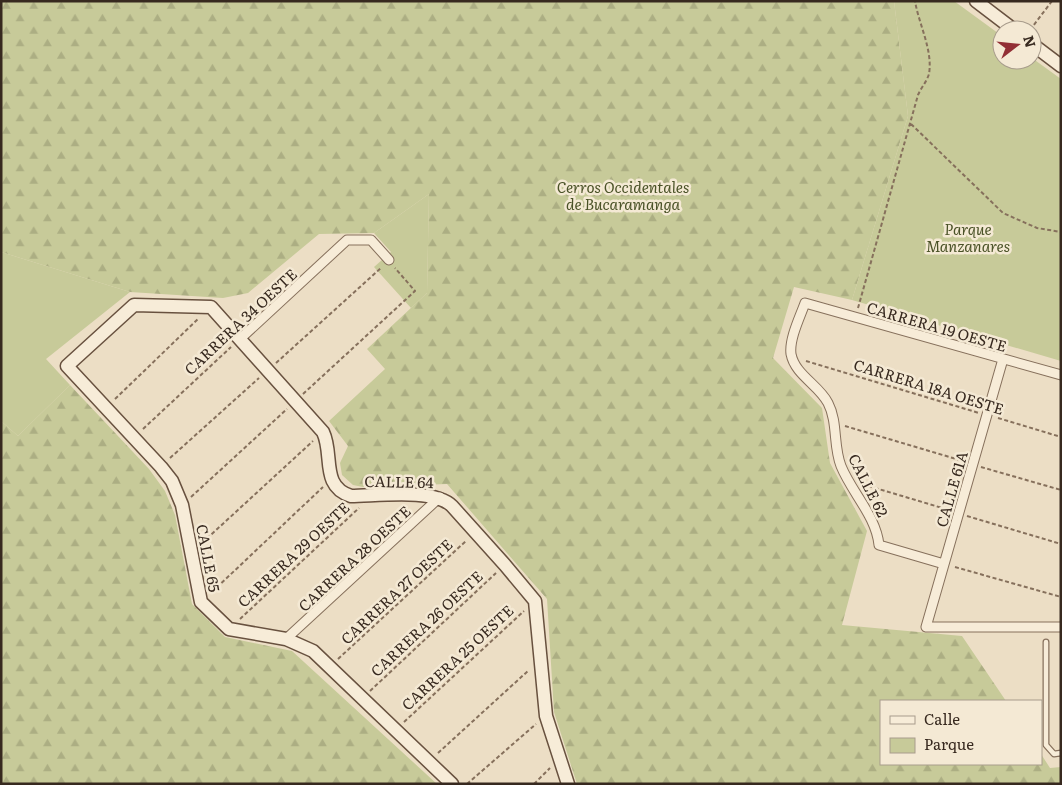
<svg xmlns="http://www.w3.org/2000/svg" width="1062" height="785" font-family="Literata,serif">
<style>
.forest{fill:url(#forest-firs)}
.park{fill:#c7ca99}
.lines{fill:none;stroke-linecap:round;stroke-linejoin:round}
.lane-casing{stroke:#86705c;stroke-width:7}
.street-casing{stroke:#86705c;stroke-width:11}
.secondary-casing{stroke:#68513f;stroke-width:15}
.path{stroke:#86705c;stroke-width:2;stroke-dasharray:4 2.5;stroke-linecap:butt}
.lane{stroke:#f7ecd8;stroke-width:4.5}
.street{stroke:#f7ecd8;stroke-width:9}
.secondary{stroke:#f7ecd8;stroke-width:12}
.labels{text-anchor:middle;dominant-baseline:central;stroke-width:5;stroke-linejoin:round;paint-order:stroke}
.park-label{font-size:15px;font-style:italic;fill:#4a5227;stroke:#f4e9d4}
.street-label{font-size:15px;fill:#37291f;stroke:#f4e9d4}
</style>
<defs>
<pattern id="forest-firs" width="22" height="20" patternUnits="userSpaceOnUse" patternTransform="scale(1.25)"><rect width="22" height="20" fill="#c7ca99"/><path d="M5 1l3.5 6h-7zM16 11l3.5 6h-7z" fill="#acae83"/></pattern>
</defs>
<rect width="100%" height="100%" fill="#ecdec5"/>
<!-- forest -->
<path class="forest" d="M 1,1 L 894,1 L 908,116 L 852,300 L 794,287 L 773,358 L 822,408 L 830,463 L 867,531 L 842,625 L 962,636 L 1006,701 L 881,701 L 881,764 L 1041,764 L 1041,754 L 1050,768 L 1061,767 L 1061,784 L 577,784 L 554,712 L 547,599 L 447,484 L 363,487 L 353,485 L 342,475 L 340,463 L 348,446 L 329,421 L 385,369 L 367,349 L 427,293 L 429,194 L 374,233 L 319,234 L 248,293 L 223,298 L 130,292 L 1,252 Z
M 70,385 L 149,469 L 165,491 L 175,515 L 192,604 L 225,637 L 292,651 L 437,784 L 1,784 L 1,421 L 18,436 Z"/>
<!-- park -->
<path class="park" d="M 894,1 L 954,1 L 1002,36 L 1002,60 L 1032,60 L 1032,58 L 1061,79 L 1061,361 L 852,300 L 908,116 Z
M 429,194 L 427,293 L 411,308 L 374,267 L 391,252 L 374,233 Z
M 1,252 L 130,292 L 46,359 L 70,385 L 18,436 L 1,421 Z"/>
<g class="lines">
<defs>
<path id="lane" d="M 1046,642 L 1046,745 L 1054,754 L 1061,753"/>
<path id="street" d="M 240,339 L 347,240 L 371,240 L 389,260
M 1003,359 L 926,627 L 1061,627
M 944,564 L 879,545 C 876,516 852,493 841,466 C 833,446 838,422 828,403 C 819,385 795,375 791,354 C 789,339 800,317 805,303 L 1061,375
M 286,639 L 440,497"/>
<path id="secondary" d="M 976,1 L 1014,30
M 1032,44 L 1061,66
M 452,784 L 313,651 L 286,639 L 229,629 L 201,602 L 182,505 L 172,481 L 161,467 L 67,366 L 134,305 L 211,307 L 323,432 C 334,455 320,486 351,496 C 376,496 434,488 452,506 L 505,565 L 535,601 L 546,716 L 568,784"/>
</defs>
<!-- lane casing -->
<use href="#lane" class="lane-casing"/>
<!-- street casing -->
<use href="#street" class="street-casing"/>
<!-- secondary casing -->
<use href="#secondary" class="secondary-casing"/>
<!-- path -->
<path class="path" d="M 1030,30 L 1052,1
M 911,124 L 1003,213 L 1037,228 L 1061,232
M 858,308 L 918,95 C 921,88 927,81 929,74 C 933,50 919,25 915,1
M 806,361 L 979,413
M 276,363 L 382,267
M 303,394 L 415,291 L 395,268
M 115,399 L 198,319
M 998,418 L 1061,437
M 845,426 L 963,461
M 143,429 L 231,347
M 170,458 L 259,378
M 981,467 L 1061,490
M 862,484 L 949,510
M 191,497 L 287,409
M 967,516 L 1061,544
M 202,543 L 313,441
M 955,567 L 1061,597
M 212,592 L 323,487
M 240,619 L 359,508
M 338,659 L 467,540
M 370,691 L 496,573
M 404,722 L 524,611
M 438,753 L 529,670
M 467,784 L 536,724
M 534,784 L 550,768"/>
<!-- lane -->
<use href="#lane" class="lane"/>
<!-- street -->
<use href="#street" class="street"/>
<!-- secondary -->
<use href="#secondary" class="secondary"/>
</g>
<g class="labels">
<!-- park labels -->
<g class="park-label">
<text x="623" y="186">Cerros Occidentales<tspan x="623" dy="17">de Bucaramanga</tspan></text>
<text x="968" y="228">Parque<tspan x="968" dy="17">Manzanares</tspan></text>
</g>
<!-- street labels -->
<g class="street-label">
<text transform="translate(240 321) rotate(-43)">CARRERA 34 OESTE</text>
<text transform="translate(937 326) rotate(16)">CARRERA 19 OESTE</text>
<text transform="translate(929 386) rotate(17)">CARRERA 18A OESTE</text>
<text transform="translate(399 481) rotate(1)">CALLE 64</text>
<text transform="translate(869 485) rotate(63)">CALLE 62</text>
<text transform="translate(951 489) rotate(-74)">CALLE 61A</text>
<text transform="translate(293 554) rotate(-43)">CARRERA 29 OESTE</text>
<text transform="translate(209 558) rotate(79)">CALLE 65</text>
<text transform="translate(354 558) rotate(-43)">CARRERA 28 OESTE</text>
<text transform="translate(396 591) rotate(-43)">CARRERA 27 OESTE</text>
<text transform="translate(426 623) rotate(-43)">CARRERA 26 OESTE</text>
<text transform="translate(457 657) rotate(-43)">CARRERA 25 OESTE</text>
</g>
</g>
<!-- border -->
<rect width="1062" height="785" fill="none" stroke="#37291f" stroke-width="5"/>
<!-- legend -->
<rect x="880" y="700" width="162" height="65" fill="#f4e9d4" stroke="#a89c8c"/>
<rect x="890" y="716" width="25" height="8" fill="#f7ecd8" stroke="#a89c8c"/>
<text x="924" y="725" font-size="15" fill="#37291f">Calle</text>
<rect x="890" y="738" width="25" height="15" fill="#c7ca99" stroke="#a89c8c"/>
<text x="924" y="750" font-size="15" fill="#37291f">Parque</text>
<!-- north arrow -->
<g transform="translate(1017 45) rotate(74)"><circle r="24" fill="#f4e9d4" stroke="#a89c8c"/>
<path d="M0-4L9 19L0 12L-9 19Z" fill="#922f35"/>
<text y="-8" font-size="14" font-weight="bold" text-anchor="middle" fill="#37291f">N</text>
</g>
</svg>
